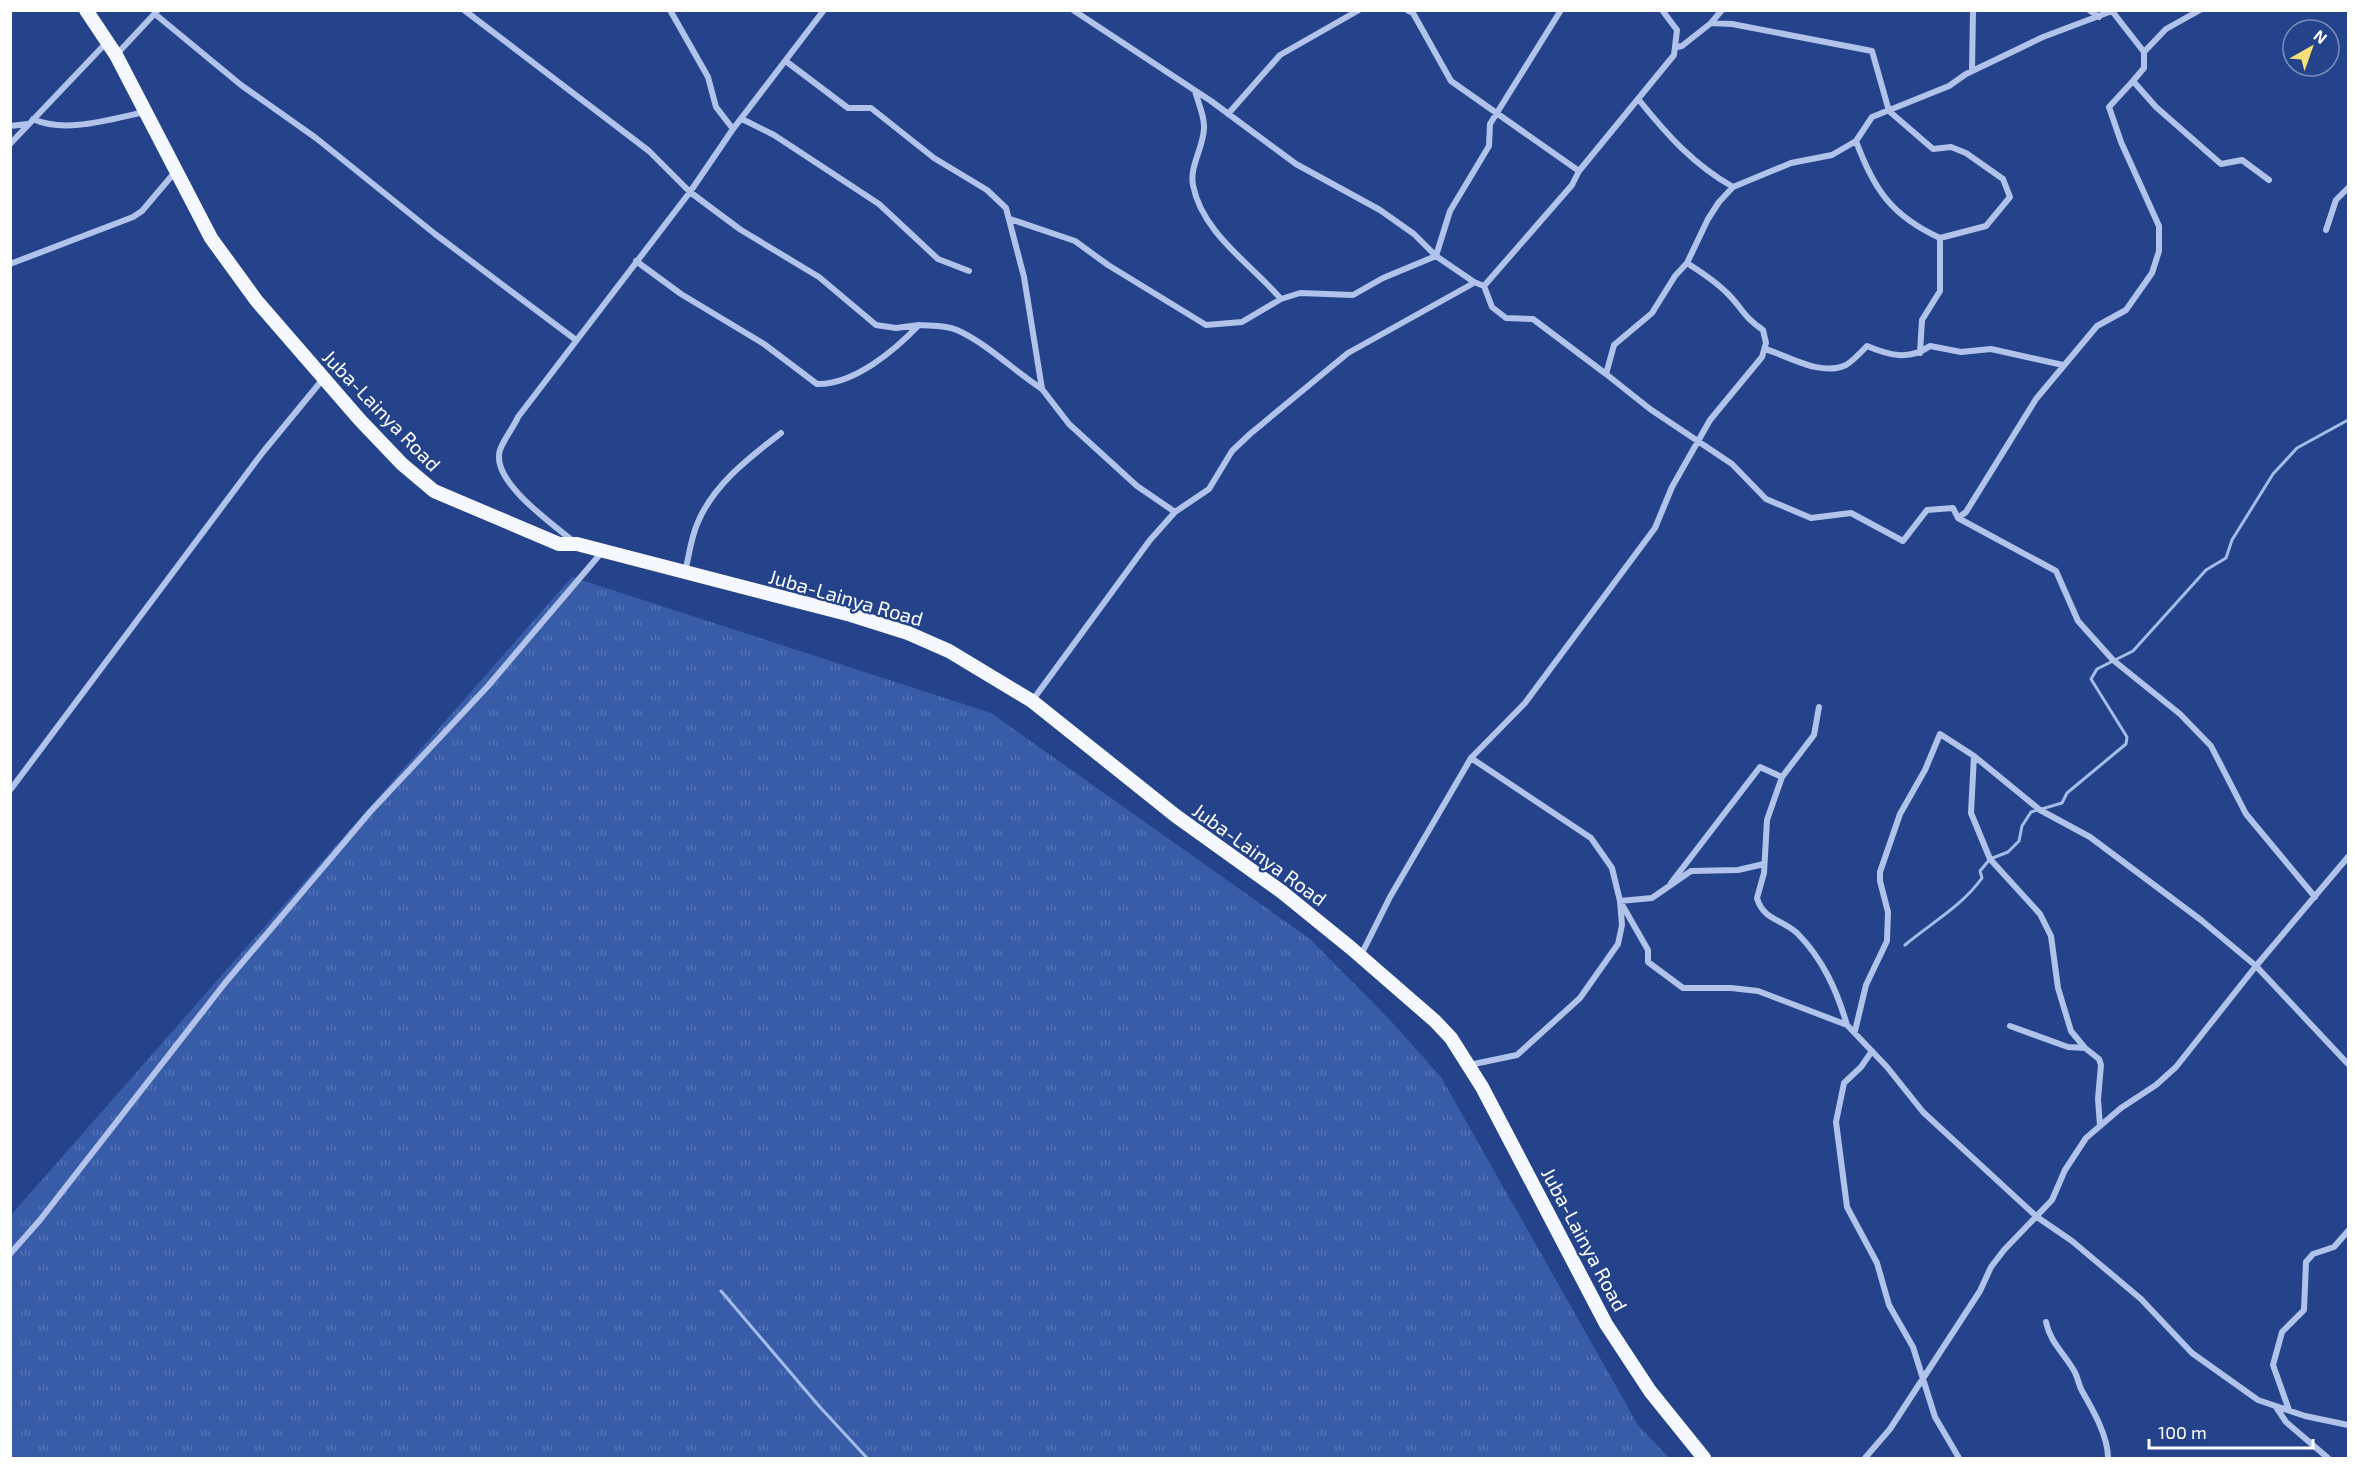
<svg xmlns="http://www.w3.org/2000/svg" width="2359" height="1469" font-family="'Exo 2',sans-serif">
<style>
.grass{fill:url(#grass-tufts)}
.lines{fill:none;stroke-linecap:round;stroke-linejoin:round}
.stream{stroke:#a5bceb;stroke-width:3}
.minor{stroke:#b1c3ea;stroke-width:6}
.primary{stroke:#f5f8fe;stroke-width:14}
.labels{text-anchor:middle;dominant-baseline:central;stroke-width:4.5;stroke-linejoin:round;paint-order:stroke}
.street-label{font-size:20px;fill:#fff;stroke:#24438b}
</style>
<defs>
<pattern id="grass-tufts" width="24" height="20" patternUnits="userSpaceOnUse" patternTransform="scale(1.5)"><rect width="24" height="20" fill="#385ca8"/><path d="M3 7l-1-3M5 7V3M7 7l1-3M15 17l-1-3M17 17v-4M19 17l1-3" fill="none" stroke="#5674b5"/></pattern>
</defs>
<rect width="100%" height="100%" fill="#24438b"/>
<!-- grass -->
<path class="grass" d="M 572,577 L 991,713 L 1310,939 L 1390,1020 L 1441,1077 L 1638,1425 L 1669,1458 L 11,1458 L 11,1215 Z"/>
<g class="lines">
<!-- stream -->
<path class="stream" d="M 1905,945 C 1931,923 1962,906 1982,878 L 1980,871 L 1990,859 L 2008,852 L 2019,841 L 2022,826 L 2031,812 L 2062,803 L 2067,793 L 2126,744 L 2127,737 L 2091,679 L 2097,669 L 2133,651 L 2206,570 L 2226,558 L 2232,540 L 2273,474 L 2297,448 L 2348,420
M 721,1291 L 819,1406 L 867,1458"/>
<!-- minor -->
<path class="minor" d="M 464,10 L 649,151 L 690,192 L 714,210 L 741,230 L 819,277 L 876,325 L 896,328 L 919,325
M 670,10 L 708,77 L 716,107 L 733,129
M 1073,10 L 1211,101 L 1296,164 L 1380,210 L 1414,234 L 1436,256 L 1474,282 L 1484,286 L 1572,185 L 1579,171 L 1674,55 L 1677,30 L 1662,10
M 1407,10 L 1413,13 L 1451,81 L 1579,171
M 2089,10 L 2099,17
M 155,14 L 241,85 L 316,138 L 435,234 L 576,340
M 1711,23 L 1722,10
M 1677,47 L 1682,46 L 1711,23 L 1732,24 L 1872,51 L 1889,111 L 1933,149 L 1951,147 L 1966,153 L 2003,179 L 2010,197 L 1986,226 L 1940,238 L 1940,291 L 1922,320 L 1920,353
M 2144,52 L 2144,68 L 2133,81 L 2156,107 L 2221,164 L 2242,160 L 2269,180
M 116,55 L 158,10
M 787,62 L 848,108 L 871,108 L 934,158 L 987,190 L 1006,208 L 1024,277 L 1042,389 L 1069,424 L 1137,486 L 1175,512 L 1150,540 L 1032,701
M 1972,71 L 1973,10
M 1195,91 C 1198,102 1204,115 1204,126 C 1205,145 1189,166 1193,185 C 1202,233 1251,264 1281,299
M 1639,100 C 1667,135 1694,165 1733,187
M 1228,114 L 1280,55 L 1359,10
M 33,119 C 65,134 111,119 145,112
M 742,119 L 774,135 L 879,204 L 938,259 L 969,271
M 10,126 L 28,124
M 1856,141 C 1874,190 1892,216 1940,238
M 10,144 L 107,42
M 1010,219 L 1075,241 L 1108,265 L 1206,325 L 1242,322 L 1281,299 L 1300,293 L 1353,295 L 1383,278 L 1436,256 L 1450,211 L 1489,146 L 1490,124 L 1561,10
M 2326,230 L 2336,200 L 2348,188
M 636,261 L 681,294 L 764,344 L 817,384 C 854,385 895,350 919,325 C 931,326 946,325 957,330 C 988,344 1014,371 1042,389
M 1687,263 L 1675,276 L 1652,313 L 1614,345 L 1606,374 L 1650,409 L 1732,464 L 1766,499 L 1811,518 L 1851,513 L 1903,541 L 1927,510 L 1953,508 L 1958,518 L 1966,512 L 2036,399 L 2097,326 L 2126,310 L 2152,273 L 2159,251 L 2159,226 L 2121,142 L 2109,107 L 2133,81
M 10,264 L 133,217 L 142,211 L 175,172
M 1484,286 L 1492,307 L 1506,318 L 1533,319 L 1606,374
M 1765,349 C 1789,356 1820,377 1846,365 C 1853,361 1861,352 1867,346 C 1888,355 1909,361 1930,346 L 1961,352 L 1991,349 L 2063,365
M 1175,512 L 1209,489 L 1232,451 L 1250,434 L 1348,353 L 1472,284
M 1958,518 L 2056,571 L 2078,621 L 2113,660 L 2180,714 L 2211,746 L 2246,814 L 2315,897
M 573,541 C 553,524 490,481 500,450 C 504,439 513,428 518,417 L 690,192 L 733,129 L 824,10
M 685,572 C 689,556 691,537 698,522 C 714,484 750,457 781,433
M 1819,707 L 1814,735 L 1782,777 L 1767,820 L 1764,873 L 1757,898 C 1763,920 1782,919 1797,933 C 1823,959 1837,991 1847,1025
M 1974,756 L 1971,813 L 1990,859 L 2040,914 L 2051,936 L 2058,988 L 2071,1031 L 2085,1048 L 2099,1059 L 2101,1065 L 2098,1099 L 2100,1126
M 1471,758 L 1591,838 L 1612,868 L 1620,901 L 1648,950 L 1648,962 L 1683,988 L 1731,988 L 1758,991 L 1847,1025 L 1887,1067 L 1923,1112 L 2037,1217 L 2072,1241 L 2141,1299 L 2192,1353 L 2258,1400 L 2305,1416 L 2348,1425
M 11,789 L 263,452 L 323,379
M 1671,883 L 1760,767 L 1782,777
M 1361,955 L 1390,897 L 1471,758 L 1525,703 L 1655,528 L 1672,487 L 1710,420 L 1762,357 L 1766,343 L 1763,330 C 1742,316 1742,307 1726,292 C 1714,280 1701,272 1687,263 L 1708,219 L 1719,202 L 1733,187 L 1791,163 L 1832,155 L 1856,141 L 1872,117 L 1949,86 L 1966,74 L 2043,37 L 2112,11 L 2144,52 L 2166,29 L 2200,10
M 2010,1026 L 2068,1047 L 2085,1048
M 1855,1031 L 1866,985 L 1887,941 L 1888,912 L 1880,881 L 1880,872 L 1900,814 L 1925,770 L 1940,734 L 1974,756 L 2040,810 L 2090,837 L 2201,920 L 2256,966 L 2348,1064
M 1872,1051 L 1861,1067 L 1844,1083 L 1836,1122 L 1847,1207 L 1877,1263 L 1889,1305 L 1913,1347 L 1935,1417 L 1959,1458
M 1469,1065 L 1517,1055 L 1580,998 L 1618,944 L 1622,925 L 1620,901 L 1652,898 L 1691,871 L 1738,870 L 1764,864
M 10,1254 L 40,1220 L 225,983 L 370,812 L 488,686 L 602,552
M 2046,1322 C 2050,1342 2063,1352 2073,1369 C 2078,1376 2078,1384 2082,1391 C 2093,1410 2108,1436 2108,1458
M 2276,1407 L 2286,1422 L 2328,1458
M 2289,1410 L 2273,1365 L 2282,1332 L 2304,1310 L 2306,1262 L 2313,1254 L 2334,1247 L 2348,1231
M 1865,1458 L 1890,1429 L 1980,1291 L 1991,1267 L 2004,1250 L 2052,1200 L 2065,1170 L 2086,1138 L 2121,1108 L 2156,1085 L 2176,1067 L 2256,966 L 2348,857"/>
<!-- primary -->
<path class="primary" d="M 86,10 L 116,55 L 211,238 L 256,300 L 360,420 L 402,464 L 434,491 L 559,544 L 577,544 L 851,615 L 908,633 L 949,651 L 1032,701 L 1176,816 L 1282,892 L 1351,948 L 1435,1021 L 1451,1038 L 1482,1087 L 1606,1324 L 1650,1391 L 1704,1458"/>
</g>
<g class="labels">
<!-- street labels -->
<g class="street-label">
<text transform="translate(382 410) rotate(46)">Juba-Lainya Road</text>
<text transform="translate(846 597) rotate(16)">Juba-Lainya Road</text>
<text transform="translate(1260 854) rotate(36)">Juba-Lainya Road</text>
<text transform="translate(1585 1239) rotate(62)">Juba-Lainya Road</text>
</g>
</g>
<!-- border -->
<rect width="2359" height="1469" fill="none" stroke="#ffffff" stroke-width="24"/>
<!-- north arrow -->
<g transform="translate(2311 48) rotate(40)"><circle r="28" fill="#24438b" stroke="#7c8eb9" stroke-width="1.5"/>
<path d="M0-4.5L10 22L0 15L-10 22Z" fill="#f5e175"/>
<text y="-9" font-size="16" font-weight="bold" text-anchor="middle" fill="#ffffff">N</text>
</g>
<!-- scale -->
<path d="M2149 1439v9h164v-9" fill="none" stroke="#ffffff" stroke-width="3"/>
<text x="2158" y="1439" font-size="18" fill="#ffffff" stroke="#24438b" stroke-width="4.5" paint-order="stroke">100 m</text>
</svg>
